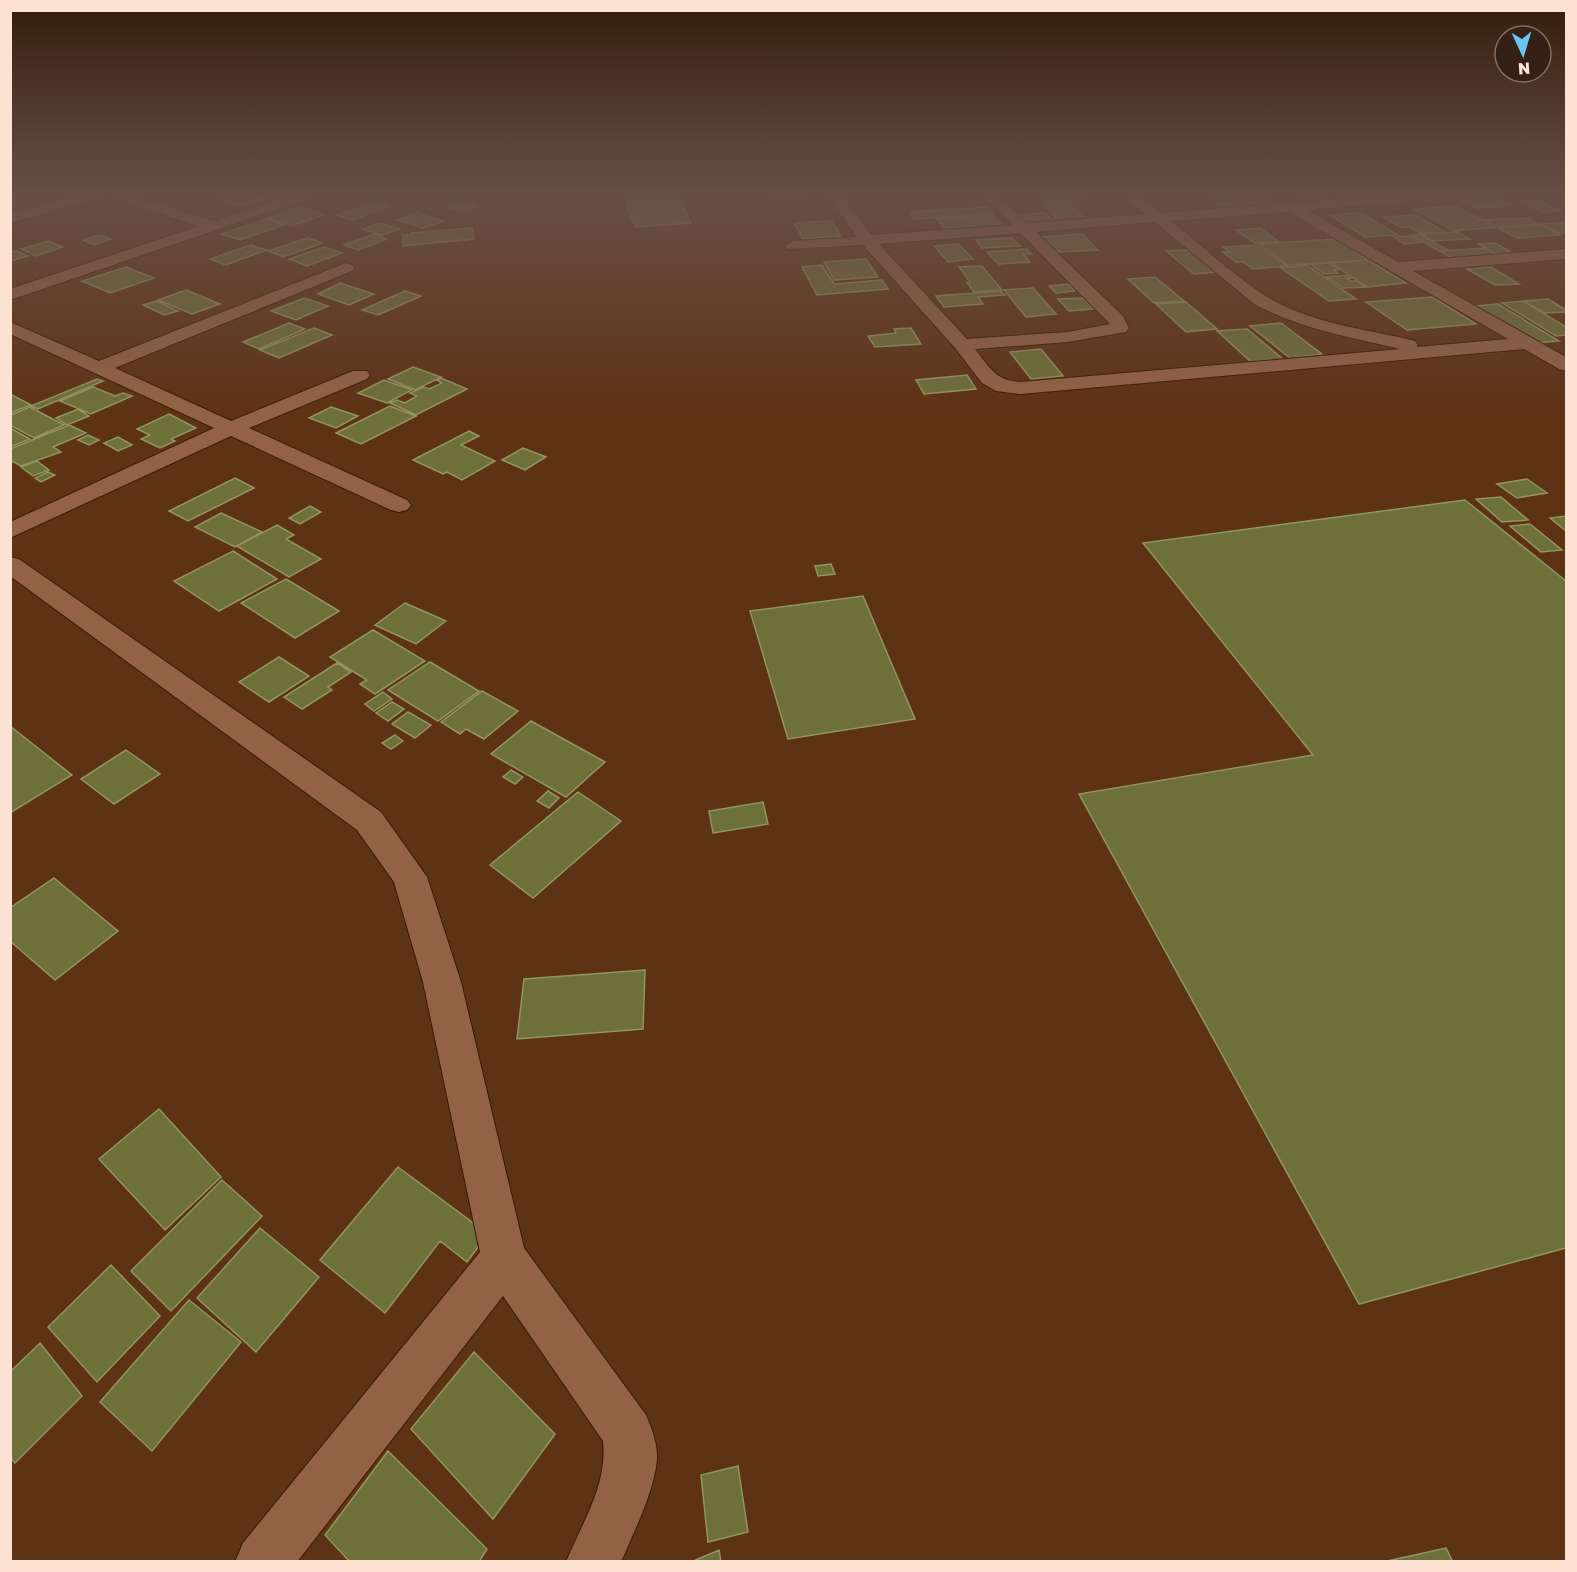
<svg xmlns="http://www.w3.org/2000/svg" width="1577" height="1572" font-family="'Golos Text',sans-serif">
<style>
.building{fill:#6e703a;stroke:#92955d;stroke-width:1.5}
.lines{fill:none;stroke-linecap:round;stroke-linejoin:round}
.minor-casing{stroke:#3c1b06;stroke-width:2}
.minor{fill:#936246;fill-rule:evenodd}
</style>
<rect width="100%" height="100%" fill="#5e3215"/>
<!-- building -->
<path class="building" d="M 235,192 L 258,200 L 240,206 L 217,198 Z
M 238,192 L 280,192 L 287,194 L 265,201 Z
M 676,192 L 691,223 L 635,227 L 624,195 Z
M 767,192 L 805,192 L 808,196 L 771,198 Z
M 1037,192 L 1057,192 L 1066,201 L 1046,202 Z
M 1062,192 L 1080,192 L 1086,199 L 1069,200 Z
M 1201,192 L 1222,192 L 1245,208 L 1225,209 Z
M 1234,192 L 1254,192 L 1275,206 L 1256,207 Z
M 1289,192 L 1313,192 L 1326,200 L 1304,201 Z
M 1331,192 L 1368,192 L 1376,196 L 1356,197 L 1351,195 L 1337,195 Z
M 1498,198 L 1514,206 L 1476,208 L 1460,201 Z
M 1539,201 L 1559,211 L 1541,212 L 1522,202 Z
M 375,202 L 390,206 L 352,220 L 337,215 Z
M 461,202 L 478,206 L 464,211 L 447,207 Z
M 1069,202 L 1085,219 L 1058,221 L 1043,203 Z
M 1453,206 L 1497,227 L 1455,231 L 1413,209 Z
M 301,207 L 324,215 L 291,226 L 268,218 Z
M 987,207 L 994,214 L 914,219 L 909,212 Z
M 417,213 L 444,221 L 423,228 L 397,220 Z
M 1044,213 L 1054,221 L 1029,223 L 1021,215 Z
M 1361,213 L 1398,235 L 1365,237 L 1330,215 Z
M 1415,215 L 1445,232 L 1420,233 L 1409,227 L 1400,227 L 1383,217 Z
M 994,216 L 1002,225 L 944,228 L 937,219 Z
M 1526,218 L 1539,224 L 1497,227 L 1485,220 Z
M 266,219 L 284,225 L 240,240 L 221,234 Z
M 831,221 L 841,236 L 803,239 L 794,223 Z
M 1566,222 L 1566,233 L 1560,233 L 1541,224 Z
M 379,223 L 400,229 L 382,235 L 362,229 Z
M 1541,225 L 1560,235 L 1517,238 L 1498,228 Z
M 472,228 L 474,239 L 403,246 L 403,235 L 411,235 L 411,233 Z
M 1260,228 L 1279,242 L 1255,243 L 1236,230 Z
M 1457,232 L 1470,239 L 1432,241 L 1421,234 Z
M 374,234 L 387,239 L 358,250 L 344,245 Z
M 1082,234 L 1098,250 L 1055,252 L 1040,237 Z
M 100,235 L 111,239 L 94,245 L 83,240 Z
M 1412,235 L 1420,235 L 1448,250 L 1439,251 Z
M 1410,236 L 1422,242 L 1405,244 L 1394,237 Z
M 308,238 L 323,243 L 283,257 L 268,251 Z
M 1012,238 L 1020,246 L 982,248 L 976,240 Z
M 1337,239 L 1368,260 L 1288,265 L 1259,244 Z
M 49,241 L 63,247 L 36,256 L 21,249 Z
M 1495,243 L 1516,255 L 1499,256 L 1479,244 Z
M 959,244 L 973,259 L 948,262 L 934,246 Z
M 251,245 L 267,250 L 226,265 L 210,259 Z
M 1256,245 L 1287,266 L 1253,269 L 1243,262 L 1236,262 L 1223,252 L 1230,252 L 1223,247 Z
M 324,247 L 342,253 L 307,266 L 289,259 Z
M 1485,248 L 1499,256 L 1453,259 L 1440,251 Z
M 1027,249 L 1032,254 L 1023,254 L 1030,262 L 999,264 L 987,252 Z
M 1189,250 L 1217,272 L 1194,274 L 1166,251 Z
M 17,251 L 28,256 L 10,261 L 10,252 Z
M 866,259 L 878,277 L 834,280 L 824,262 Z
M 1368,260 L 1406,283 L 1367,287 L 1331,263 Z
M 1330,263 L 1340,269 L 1334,270 L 1338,273 L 1324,274 L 1310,264 Z
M 822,265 L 834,284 L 882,280 L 888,289 L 817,295 L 802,267 Z
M 1307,265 L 1356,299 L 1329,301 L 1281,268 Z
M 982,266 L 1002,290 L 974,292 L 967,283 L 970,282 L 959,267 Z
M 126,267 L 154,278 L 110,293 L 82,281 Z
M 1491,267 L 1519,284 L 1495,285 L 1467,269 Z
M 1349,275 L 1352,278 L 1346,278 L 1351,281 L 1357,281 L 1365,287 L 1344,288 L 1327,277 Z
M 1155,277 L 1184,301 L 1154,303 L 1128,279 Z
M 340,283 L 374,294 L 349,305 L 318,294 Z
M 1069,284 L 1075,291 L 1056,293 L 1049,286 Z
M 1033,288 L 1056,314 L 1026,317 L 1004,290 Z
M 186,290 L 220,304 L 192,314 L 158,300 Z
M 405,291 L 421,296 L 378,315 L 362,310 Z
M 1000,291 L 1005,295 L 978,297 L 983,304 L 944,307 L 936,296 Z
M 1432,297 L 1476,324 L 1407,330 L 1366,302 Z
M 304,298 L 328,306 L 296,320 L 271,311 Z
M 1083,298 L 1094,309 L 1069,311 L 1058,299 Z
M 1548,299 L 1566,310 L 1566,312 L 1545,313 L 1523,301 Z
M 157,301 L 178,311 L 164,315 L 143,305 Z
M 1523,301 L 1566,327 L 1566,335 L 1556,336 L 1502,303 Z
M 1186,302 L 1217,329 L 1186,332 L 1156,304 Z
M 1498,304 L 1559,341 L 1535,343 L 1475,306 Z
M 289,323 L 305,329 L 259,349 L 243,342 Z
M 1281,323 L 1322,354 L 1290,358 L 1250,326 Z
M 314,328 L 332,335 L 279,358 L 260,350 Z
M 911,328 L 921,344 L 875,347 L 868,336 L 896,333 L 894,329 Z
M 1247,329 L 1283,359 L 1251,362 L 1217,331 Z
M 1041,349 L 1063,376 L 1031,379 L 1010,352 Z
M 413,367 L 441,377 L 415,390 L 388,379 Z
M 967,375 L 976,389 L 924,394 L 916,380 Z
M 441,378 L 467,389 L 416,415 L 390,403 L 397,400 L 405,403 L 417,396 L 410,393 L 424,387 L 429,389 L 442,383 L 437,380 Z
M 97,379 L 103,381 L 38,409 L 31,406 Z
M 384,380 L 412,390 L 387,403 L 358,393 Z
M 93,387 L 115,396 L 123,393 L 132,396 L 91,414 L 60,401 Z
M 10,394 L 31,405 L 10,413 Z
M 390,406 L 416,416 L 361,444 L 336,433 Z
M 30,407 L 64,425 L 34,438 L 10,425 L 10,415 Z
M 331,407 L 358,416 L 336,428 L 309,418 Z
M 78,409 L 89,416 L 67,425 L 56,418 Z
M 169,414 L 196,428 L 171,439 L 175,441 L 160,448 L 141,439 L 150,435 L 137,429 Z
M 69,425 L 86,433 L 53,447 L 61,452 L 21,466 L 10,460 L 10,449 Z
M 10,428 L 30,439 L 10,447 Z
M 469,431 L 479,436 L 461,445 L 495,461 L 462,480 L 447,472 L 443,474 L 413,460 Z
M 88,435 L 99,440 L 89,445 L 78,440 Z
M 118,437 L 132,445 L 118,451 L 104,443 Z
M 523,448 L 546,457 L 525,470 L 502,460 Z
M 37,461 L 49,470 L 33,476 L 21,467 Z
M 48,472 L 55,475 L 41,482 L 35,478 Z
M 235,478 L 254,488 L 188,521 L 169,511 Z
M 1527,479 L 1547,493 L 1517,498 L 1497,484 Z
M 1501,497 L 1528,520 L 1502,522 L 1476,499 Z
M 1465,500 L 1566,581 L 1566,1248 L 1359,1304 L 1079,794 L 1313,755 L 1143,543 Z
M 310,506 L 321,512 L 300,524 L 289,518 Z
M 221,513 L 262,532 L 235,547 L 195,527 Z
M 1566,516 L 1566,531 L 1550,518 Z
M 1530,524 L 1562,550 L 1541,552 L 1510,526 Z
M 277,525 L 294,535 L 286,539 L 321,559 L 289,577 L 237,546 Z
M 233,551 L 277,579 L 219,611 L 174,581 Z
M 831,564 L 835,574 L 818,576 L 815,566 Z
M 286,579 L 339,611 L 295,638 L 241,603 Z
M 863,596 L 915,719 L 788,739 L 750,611 Z
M 405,603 L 446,621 L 416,644 L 375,625 Z
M 373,630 L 425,661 L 375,694 L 360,684 L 367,680 L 330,657 Z
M 279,657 L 309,676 L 269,702 L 239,682 Z
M 430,662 L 479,691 L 438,721 L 388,690 Z
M 337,663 L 351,672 L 328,687 L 332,690 L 302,709 L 284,697 Z
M 482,691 L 518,711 L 484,739 L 466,729 L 460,734 L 441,722 Z
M 383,692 L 392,699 L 374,711 L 365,704 Z
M 392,702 L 404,709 L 388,721 L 376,713 Z
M 408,712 L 431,725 L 415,738 L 392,724 Z
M 531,721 L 605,762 L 566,797 L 491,754 Z
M 10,726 L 72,775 L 10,813 Z
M 395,735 L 403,741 L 391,749 L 382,743 Z
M 126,750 L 160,774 L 114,804 L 81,779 Z
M 511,770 L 523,777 L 515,784 L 503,777 Z
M 548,791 L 559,798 L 549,808 L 537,801 Z
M 578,792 L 621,821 L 533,898 L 490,865 Z
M 763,802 L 768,824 L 713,833 L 709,811 Z
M 54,878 L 118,931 L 55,980 L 10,941 L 10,908 Z
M 645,970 L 643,1029 L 517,1039 L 524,979 Z
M 159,1109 L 221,1177 L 165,1230 L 99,1159 Z
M 398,1167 L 488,1234 L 467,1262 L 440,1241 L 385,1313 L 320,1260 Z
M 222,1180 L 262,1216 L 171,1311 L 131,1271 Z
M 260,1228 L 319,1277 L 256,1352 L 197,1298 Z
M 111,1265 L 160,1316 L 97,1382 L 48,1327 Z
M 189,1300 L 241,1342 L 152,1451 L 100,1402 Z
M 40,1343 L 82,1396 L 15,1463 L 10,1457 L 10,1372 Z
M 474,1352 L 555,1434 L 493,1519 L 411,1429 Z
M 388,1451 L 487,1549 L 479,1562 L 350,1562 L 325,1535 Z
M 738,1466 L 748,1532 L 708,1542 L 701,1475 Z
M 1446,1548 L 1453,1562 L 1387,1561 Z
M 719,1550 L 721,1562 L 691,1562 Z"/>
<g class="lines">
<defs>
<path id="minor" d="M 92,192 L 119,192 L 214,221 L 302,192 L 322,192 L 320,195 L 10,300 L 10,289 L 199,226 L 106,196 L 10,223 L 10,214 Z
M 825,192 L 839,192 L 871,235 L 1012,225 L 980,192 L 995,192 L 1027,223 L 1145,214 L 1119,192 L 1134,192 L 1161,213 L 1437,192 L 1495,192 L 1488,196 L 1307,210 L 1398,262 L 1566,249 L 1566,259 L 1413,271 L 1566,357 L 1566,371 L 1559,369 L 1524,349 L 1021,394 L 996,391 L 982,383 L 956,349 L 863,245 L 788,249 L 785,246 L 793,241 L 857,237 ZM 1289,212 L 1508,339 L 1417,347 L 1418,345 L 1415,341 C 1371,330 1323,325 1282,305 C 1244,286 1204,247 1171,221 ZM 1155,222 L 1254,304 C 1300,329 1350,337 1401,349 L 1021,382 C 996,381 990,368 975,349 L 1068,342 L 1120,333 L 1126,332 L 1129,328 L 1123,316 L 1036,232 ZM 1020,233 L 1110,324 L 1068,332 L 967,339 L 879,244 Z
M 346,263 L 352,265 L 354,268 L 352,271 L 115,368 L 231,421 L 353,371 L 367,371 L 370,375 L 367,379 L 249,428 L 407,500 L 411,505 L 407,510 L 399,512 L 391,510 L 231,436 L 10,538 L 10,522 L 214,428 L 10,334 L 10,322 L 99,361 Z
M 10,557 L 19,559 L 381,812 L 427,877 L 461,982 L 524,1248 L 646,1415 C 652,1429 658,1445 657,1460 C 653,1495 635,1529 621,1562 L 566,1562 C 582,1523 608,1484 603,1441 L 503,1296 L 297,1562 L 235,1562 L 243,1543 L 480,1252 L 423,982 L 394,882 L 357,830 L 10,576 Z"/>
</defs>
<!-- minor casing -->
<use href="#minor" class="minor-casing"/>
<!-- minor -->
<use href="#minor" class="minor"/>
</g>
<!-- sky -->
<linearGradient id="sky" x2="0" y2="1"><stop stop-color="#341c0c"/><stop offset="0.47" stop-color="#684f46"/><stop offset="1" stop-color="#684f46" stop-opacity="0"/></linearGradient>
<rect width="1577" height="412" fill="url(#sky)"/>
<!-- border -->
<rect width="1577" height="1572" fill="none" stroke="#fde1d1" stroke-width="24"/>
<!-- north arrow -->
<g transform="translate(1523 54) rotate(176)"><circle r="28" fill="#342014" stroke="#846d60" stroke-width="1.5"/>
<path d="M0-4.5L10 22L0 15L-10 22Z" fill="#68c4f0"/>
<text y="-9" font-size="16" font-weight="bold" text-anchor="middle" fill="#fde1d1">N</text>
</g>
</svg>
